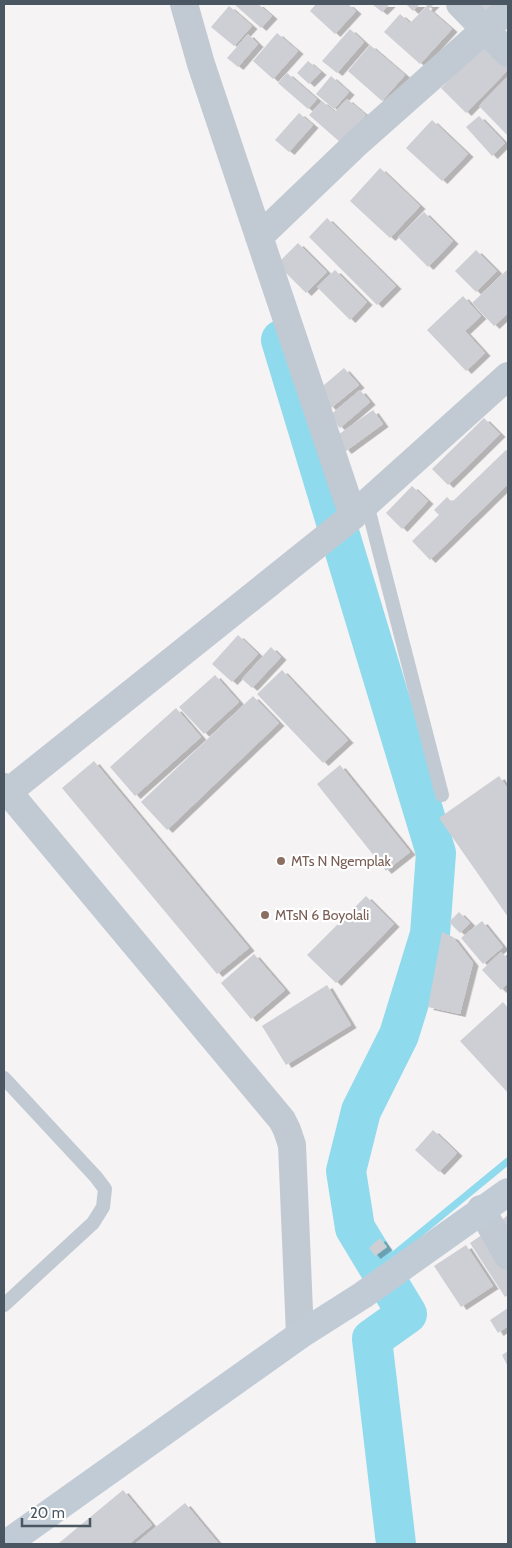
<svg xmlns="http://www.w3.org/2000/svg" width="512" height="1548" font-family="Cabin,sans-serif">
  <style>
    .lines { fill: none; stroke-linecap: round; stroke-linejoin: round }
    .stream { stroke: #90daee; stroke-width: 7 }
    .river { stroke: #90daee; stroke-width: 40 }
    .building { fill: #cdcfd5; filter: url(#shadow) }
    .service { stroke: #c1cad2; stroke-width: 14 }
    .minor { stroke: #c1cad2; stroke-width: 28 }
    .secondary { stroke: #c1cbd6; stroke-width: 28 }
    .education-dot { fill: #8d6e63; stroke: #fff; stroke-width: 2 }
    .labels { text-anchor: middle; dominant-baseline: central; stroke-width: 4.5; stroke-linejoin: round; paint-order: stroke }
    .education-label { font-size: 14px; fill: #785e54; stroke: #fff; text-anchor: start }
  </style>
  <defs>
    <filter id="shadow"><feDropShadow dx="5.5" dy="3" stdDeviation="0" flood-color="#0004"/></filter>
  </defs>
  <rect width="100%" height="100%" fill="#f5f3f3"/>
  <g class="lines">
    <path class="stream" d="M379,1267L508,1161"/>
    <path class="river" d="M281,340L436,853L430,934L399,1035L361,1111L346,1171L355,1228L407,1314L372,1339L396,1544"/>
  </g>
  <path class="building" d="M234,4H258L272,16L261,28Z
    M316,4H348L356,11L335,34L310,11Z
    M372,4H390L382,12Z
    M406,4H420L413,11Z
    M425,4H434L429,9L452,29L420,64L384,32L400,14L410,23L427,6Z
    M476,4H499L489,15Z
    M229,6L252,26L234,46L211,27Z
    M350,29L364,42L337,73L322,61Z
    M277,33L298,51L273,79L253,61Z
    M248,34L258,44L238,67L227,58Z
    M488,40L508,60V70L466,113L441,88Z
    M370,45L405,75L382,101L348,71Z
    M308,61L321,72L309,84L297,73Z
    M287,73L317,99L308,109L278,83Z
    M331,76L349,92L334,109L316,94Z
    M508,76V136L479,106Z
    M347,99L366,115L341,143L309,115L322,101L335,112Z
    M299,113L313,125L289,152L275,140Z
    M479,116L505,143L492,156L466,127Z
    M432,120L468,154L442,181L406,148Z
    M380,168L420,206L390,238L350,201Z
    M424,212L453,241L428,267L398,237Z
    M327,218L396,286L377,305L309,237Z
    M298,243L327,272L306,293L277,264Z
    M476,250L497,271L476,292L455,271Z
    M508,269V313L494,326L472,303Z
    M335,270L367,302L350,320L317,287Z
    M463,296L481,316L465,331L485,353L466,371L427,330Z
    M344,368L359,385L331,408L317,391Z
    M360,390L370,402L340,428L329,416Z
    M373,410L383,424L346,451L335,437Z
    M484,418L500,434L448,485L432,469Z
    M506,450L508,452V484L430,560L412,541L439,515L434,510L447,497L452,502Z
    M412,486L428,501L402,529L386,513Z
    M238,635L258,654L232,682L212,664Z
    M271,647L281,657L252,688L242,679Z
    M282,670L348,740L323,763L257,694Z
    M215,675L239,702L204,734L179,707Z
    M253,696L279,723L167,830L141,802Z
    M176,708L201,737L135,796L110,767Z
    M94,761L249,948L217,974L62,788Z
    M340,765L410,852L386,871L317,784Z
    M499,776L508,789V917L439,818Z
    M366,896L394,924L336,983L307,955Z
    M459,912L470,923L460,933L449,922Z
    M482,921L503,947L483,964L461,938Z
    M442,932L453,937L473,963L460,1014L428,1007Z
    M501,952L508,959V983L501,990L482,970Z
    M254,954L285,990L251,1019L221,983Z
    M327,985L351,1025L286,1065L262,1026Z
    M503,1002L508,1008V1093L460,1041Z
    M433,1130L457,1153L439,1172L415,1150Z
    M508,1215V1246L494,1226Z
    M486,1232L508,1267V1295L505,1297L470,1243Z
    M380,1238L387,1247L375,1256L369,1248Z
    M466,1245L493,1286L461,1307L434,1266Z
    M508,1308V1326L498,1333L490,1320Z
    M508,1351V1367L502,1355Z
    M123,1490L152,1525L129,1544H60L59,1543Z
    M185,1503L219,1544H135Z"/>
  <g class="lines">
    <path class="service" d="M367,504L442,795
      M4,1078L96,1177L105,1189L103,1207L93,1223L4,1305"/>
    <path class="minor" d="M184,4L201,64L353,516
      M460,4L508,53
      M259,237L357,143L508,9
      M4,787L282,1120L287,1130L292,1145L300,1335
      M8,792L348,520L508,376
      M481,1209L508,1256"/>
    <path class="secondary" d="M6,1544L300,1335L363,1295L508,1192"/>
  </g>
  <g class="education-dot">
    <circle cx="281" cy="861" r="5"/>
    <circle cx="265" cy="915" r="5"/>
  </g>
  <g class="labels">
    <g class="education-label">
      <text x="291" y="861">MTs N Ngemplak</text>
      <text x="275" y="915">MTsN 6 Boyolali</text>
    </g>
  </g>
  <rect width="512" height="1548" fill="none" stroke="#4a5661" stroke-width="10"/>
  <path d="M22 1518v8h68v-8" fill="none" stroke="#4a5661" stroke-width="2.5"/>
  <text x="30" y="1518" font-size="15" fill="#4a5661" stroke="#ffffff" stroke-width="4" paint-order="stroke">20 m</text>
</svg>
